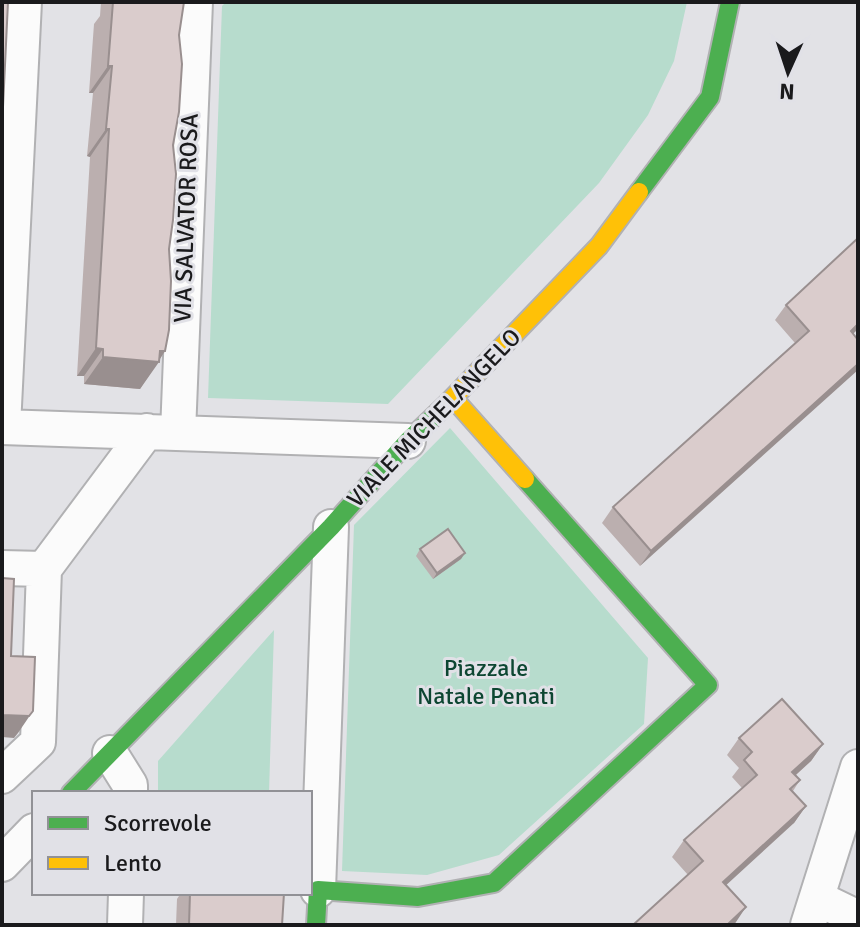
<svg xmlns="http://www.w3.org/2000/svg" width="860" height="927" font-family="Signika,sans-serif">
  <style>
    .green { fill: #b7dccd }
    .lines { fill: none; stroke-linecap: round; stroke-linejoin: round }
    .street-casing { stroke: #b1b1b3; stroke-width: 38 }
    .fast-casing { stroke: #b1b1b3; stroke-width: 22 }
    .slow-casing { stroke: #b1b1b3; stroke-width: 22 }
    .street { stroke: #fbfbfb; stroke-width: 34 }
    .fast { stroke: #4caf50; stroke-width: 18 }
    .slow { stroke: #ffc107; stroke-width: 18 }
    .wall { fill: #bbafaf }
    .shaded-wall { fill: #998f8f }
    .building { fill: #dacccc; stroke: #998f8f; stroke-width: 2 }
    .labels { text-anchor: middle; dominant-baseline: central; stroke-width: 6; stroke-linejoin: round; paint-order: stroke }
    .street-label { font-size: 24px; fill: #1a1a1c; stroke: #e1e1e7 }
    .park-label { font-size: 24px; fill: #0d4632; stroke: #e1e1e7 }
  </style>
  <rect width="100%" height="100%" fill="#e2e2e6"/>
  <path class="green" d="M226,2H687L674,61L648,115L599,183L388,404L208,398L222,6Z
    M450,428L648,658L644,724L499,855L427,875L342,871L354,525Z
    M274,630L269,793H158V761Z"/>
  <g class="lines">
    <defs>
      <path id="street" d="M3,426L24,2
        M2,427L408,441
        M178,433L195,2
        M2,568L44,569L147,431
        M110,753L130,785V793
        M2,776L38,742L44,569
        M2,864L34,831
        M318,890L331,527
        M817,898L858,918
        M125,925L126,893
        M808,925L858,767"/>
      <path id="fast" d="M639,192L710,97L730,2
        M71,793L331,527L408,441L448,403
        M316,925L318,890L418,897L494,883L708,685L525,479"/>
      <path id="slow" d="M453,398L525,479
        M448,403L599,246L639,192"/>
    </defs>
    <use href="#street" class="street-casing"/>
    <use href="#fast" class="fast-casing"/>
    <use href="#slow" class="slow-casing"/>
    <use href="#street" class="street"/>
    <use href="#fast" class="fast"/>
    <use href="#slow" class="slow"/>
  </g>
  <path class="wall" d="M101,2H184L179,35L165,351L140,389L84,384V376H77L90,157L87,156L93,93H89L94,24L100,16Z
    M786,305L853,334L640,566L602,523L613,507L795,343L775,320Z
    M420,549L465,553L461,559L433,579L416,556Z
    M739,738L823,744L811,761L796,775L800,780L793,791L806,806L794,823L688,875L672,857L684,840L742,788L732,777L739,768L727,755Z
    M181,893H284L282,925H176L177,899Z"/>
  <path class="shaded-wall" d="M108,66H112L93,93H89Z
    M106,129H109L90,157L87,156Z
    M858,324V329L840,347L851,331Z
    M96,348L103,349L84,376H77Z
    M160,351H165L158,362H159L140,389L84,384L103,357Z
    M858,364V370L640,566L651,551Z
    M465,553L461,559L433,579L437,573Z
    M33,711L18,733L14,738L2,737V715Z
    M823,744L811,761L780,789L792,772Z
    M806,806L794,823L711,899L723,882Z
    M746,907L734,925H727Z"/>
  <path class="building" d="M2,2H8L2,128Z
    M113,2H184L179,35L182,64L179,112L173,145L176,174L173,220L169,249L171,281L169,330L165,351H160L159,362L103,357V349L96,348L109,129H106L112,66H108Z
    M858,238V324L851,331L858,340V364L651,551L613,507L809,331L786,305Z
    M448,529L465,553L437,573L420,549Z
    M2,578L14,579L11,656L35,657L33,711L29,716L2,715Z
    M782,699L823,744L792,772L800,780L790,789L806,806L723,882L746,907L727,925H633L703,861L684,840L757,775L744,760L752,752L739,738Z
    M190,893H284L282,925H189Z"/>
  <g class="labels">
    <g class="street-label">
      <text transform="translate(186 218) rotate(-88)">VIA SALVATOR ROSA</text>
      <text transform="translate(434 418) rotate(-46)">VIALE MICHELANGELO</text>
    </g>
    <g class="park-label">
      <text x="486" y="668">Piazzale<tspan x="486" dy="28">Natale Penati</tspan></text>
    </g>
  </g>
  <rect width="860" height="927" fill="none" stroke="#1a1a1c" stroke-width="8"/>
  <rect x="32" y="791" width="280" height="104" fill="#e1e1e7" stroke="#919196" stroke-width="2"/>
  <rect x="48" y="817" width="40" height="12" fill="#4caf50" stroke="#919196" stroke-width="2"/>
  <text x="104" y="831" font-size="24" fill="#1a1a1c">Scorrevole</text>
  <rect x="48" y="857" width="40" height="12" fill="#ffc107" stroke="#919196" stroke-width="2"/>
  <text x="104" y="871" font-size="24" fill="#1a1a1c">Lento</text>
  <g transform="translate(788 72) rotate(183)" stroke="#e1e1e7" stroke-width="6" paint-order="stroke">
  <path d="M0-6L14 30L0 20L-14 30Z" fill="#1a1a1c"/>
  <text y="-12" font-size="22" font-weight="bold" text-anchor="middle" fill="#1a1a1c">N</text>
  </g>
</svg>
